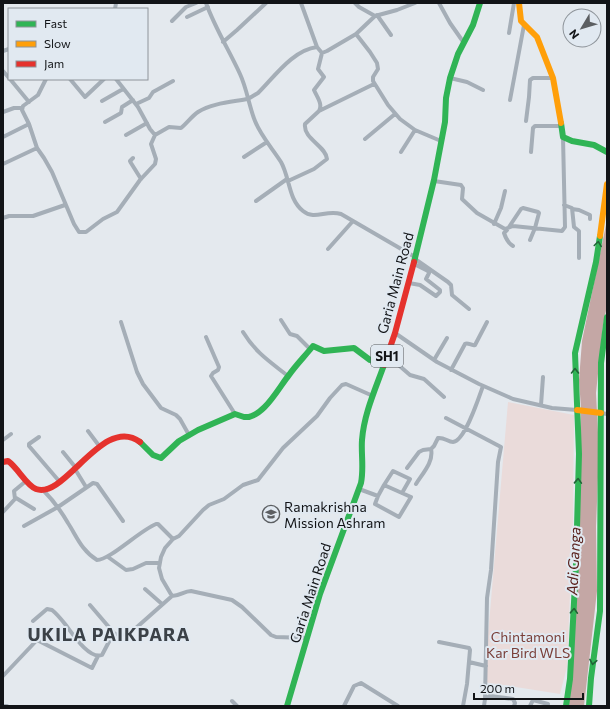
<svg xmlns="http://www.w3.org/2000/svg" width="610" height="709" font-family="Commissioner,sans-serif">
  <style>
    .green { fill: #eadbda }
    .water { fill: #c4a7a5 }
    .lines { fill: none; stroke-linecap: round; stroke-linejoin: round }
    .street { stroke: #a5aeb7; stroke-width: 4 }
    .fast { stroke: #30b455; stroke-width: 6 }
    .slow { stroke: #ff9f0a; stroke-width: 6 }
    .jam { stroke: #e5322d; stroke-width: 6 }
    .oneway { stroke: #216436 }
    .labels { text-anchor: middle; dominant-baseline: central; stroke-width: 4; stroke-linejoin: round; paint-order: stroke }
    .shield { fill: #e1e9f1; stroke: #505458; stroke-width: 1 }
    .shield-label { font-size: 13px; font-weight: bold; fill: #121417 }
    .street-label { font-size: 14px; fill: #121417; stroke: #e1e9f1 }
    .poi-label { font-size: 14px; fill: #121417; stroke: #e1e9f1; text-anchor: start }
    .park-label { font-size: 14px; fill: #7a3e38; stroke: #e1e9f1 }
    .water-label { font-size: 15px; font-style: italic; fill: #581f1b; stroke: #e1e9f1 }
    .district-label { font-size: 18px; font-weight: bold; letter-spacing: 1px; fill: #3b4147; stroke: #e1e9f1 }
  </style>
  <rect width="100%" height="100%" fill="#e4e9ee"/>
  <path class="green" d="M508,402L574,415L573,520L567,667L560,694L484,682Z"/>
  <path class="water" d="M607,220V306L603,325L596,393L599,452L596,527L597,591L584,706H568L577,565L581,408L579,380L582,341Z"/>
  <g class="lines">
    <path class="street" d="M206,3C215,28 229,50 240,74C247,89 249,106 255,121C261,136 272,148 281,162C290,178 288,199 303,211C315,221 326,209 341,214L415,257
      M301,3L317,47L322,53L327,51L356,34L375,16
      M355,3L359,7L375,16L397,10L415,3
      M439,3L450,23L464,43
      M115,9L116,3
      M377,15L391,35
      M187,17L208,7
      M172,21L186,7L196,3
      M509,33L514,3
      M356,34L370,52L377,63L378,69L373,77V81L388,105L400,119L415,130L441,141
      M223,42L237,30L266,3
      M3,51L9,49
      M3,71L9,78
      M450,78L467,82L483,90
      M10,79L29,102
      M46,79L38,95L23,106L22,110L29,124L37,148L44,158L52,172L74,224L79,232H86L103,219L117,212L140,180L155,164L156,159L151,144L155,135L169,127L181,128C187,123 192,116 198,112C212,103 232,102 248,99L258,93C275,76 293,50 317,47
      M70,79L85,97L104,79
      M116,79L138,107L150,129L155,135
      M510,100L524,25
      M102,101L123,89
      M136,104L149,98L153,92L173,81
      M319,111C323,104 317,97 314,90L324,77L318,69L322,53
      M3,112L14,108H22
      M526,121L529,97L530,80L533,78H553
      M105,122L121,113L122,107L133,100
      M126,135L147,123
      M3,137L29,124
      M365,139L395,114
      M401,152L415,130
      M531,152L533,128L535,126H560
      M244,157L267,142
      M133,158L130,161L131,163L141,179
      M3,164L37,148
      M288,181L314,169L327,159C326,146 303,139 305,124L319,111L374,84
      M434,181L461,185L463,188L462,199L477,213L505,229L513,226L562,231L565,227L563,137
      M256,201L287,179
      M564,205L572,208L574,227L579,231V258
      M572,209L579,210L590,215V219
      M3,218L9,216H33L65,205
      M494,224L501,208L505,191
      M509,227L521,209L523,208L538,212L539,213L535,228L530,240
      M507,230L504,233C506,239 508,243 513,246
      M328,249L353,221
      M415,259L448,282L451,285L452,295L469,309
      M409,283L420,285L436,296L440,292V290L426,279L429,273L428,271L414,264
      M281,320L290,334L297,336L310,349
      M121,322L137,372L143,384L161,408L176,415L180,419L189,435
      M243,332C256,353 269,361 288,376
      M395,333L437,362L479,384L513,399L552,408L577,410
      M206,337L219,367L218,370L213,373L211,376L235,414
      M387,355L410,375L424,379L444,397
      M434,360L447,338
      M451,370L465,344C468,342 471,346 475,345L487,322
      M541,405L543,377
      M601,413L607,414
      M446,418L501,447L498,462L491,570L487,598L485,699
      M88,431L100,447
      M39,437L29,444V446L59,481
      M3,440L11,434
      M63,452L76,468
      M407,468L419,452L423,450L431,449L434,446L438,438C444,437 448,442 453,442C465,441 479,397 483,386
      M75,469L86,487
      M416,484C422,474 434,462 431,449
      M359,489L378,496L375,504L399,517L411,497L384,485L393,471L410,479L402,493
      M43,490C53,500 61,511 68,523C77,537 82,551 97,560C110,560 139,531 156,524H158L173,539
      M378,496L384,485
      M16,498L34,509
      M3,512L15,499L14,491L26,481
      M24,526L58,507L93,483L97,484L123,521
      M108,557L126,570L133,569L146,563H160
      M145,589L162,604
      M172,596C180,596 184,591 191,591L232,600L242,607L271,635L276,637L307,638
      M90,605L114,633
      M33,621L47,609L52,610C57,614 61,619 65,624C72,633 89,660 102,655L113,634L128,635L172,596L162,579L159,568L161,557L165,548L173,539L179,536L203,510L209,505L224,499L243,485L258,480L283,448L317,416L330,398L342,385L346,384L373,396
      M439,642L469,648L470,650L467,684L463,706
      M469,662L486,666
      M3,676L37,640L92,668L98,656
      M232,701L237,706
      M3,706H7
      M344,706L354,686L361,683L398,706
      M484,706L485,699L490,696L513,699L515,703L514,706
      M530,706L533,700L548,704"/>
    <path class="fast" d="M561,123L563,137L572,141L594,145L607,152
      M414,262L434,180L445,122L446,98L450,78L458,54L473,25L480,3
      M140,442L153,455L161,458L179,441L198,430L235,414C238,415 241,416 244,417C263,419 279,387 289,375C296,365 305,356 313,346L324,351L354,348L370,360L384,365
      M287,706L320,594L361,483C364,468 361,454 362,440C364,414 375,390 384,365
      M566,706L570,679L576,564L579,454L575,353L596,262L600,236
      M589,706L591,678L600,611L601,363L607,317"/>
    <path class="slow" d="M519,3L521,21L537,37L553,78L561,123
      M600,236L607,184
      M577,410L601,413"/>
    <path class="jam" d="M384,365L395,333L414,262
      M3,462L8,461C18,468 26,485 36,489C65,500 103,414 140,442"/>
  </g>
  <defs><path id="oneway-chevron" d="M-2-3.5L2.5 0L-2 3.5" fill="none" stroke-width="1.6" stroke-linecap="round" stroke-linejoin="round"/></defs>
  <g class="oneway">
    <use href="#oneway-chevron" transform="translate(598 244) rotate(-82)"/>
    <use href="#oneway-chevron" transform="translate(575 371) rotate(-90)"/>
    <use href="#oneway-chevron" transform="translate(578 481) rotate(-88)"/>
    <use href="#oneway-chevron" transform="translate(574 611) rotate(-87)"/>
    <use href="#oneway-chevron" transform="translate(593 662) rotate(100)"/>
  </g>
  <defs>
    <symbol id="school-ring" viewBox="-11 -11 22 22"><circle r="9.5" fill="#e1e9f1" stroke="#5c5f62" stroke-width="1.5"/><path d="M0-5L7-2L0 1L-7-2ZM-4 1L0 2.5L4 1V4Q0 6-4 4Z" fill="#5c5f62"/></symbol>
  </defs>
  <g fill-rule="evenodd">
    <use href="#school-ring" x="261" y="504" width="20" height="20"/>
  </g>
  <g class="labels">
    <rect class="shield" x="371" y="345" width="32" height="22" rx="3"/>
    <g class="shield-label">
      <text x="387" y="356">SH1</text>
    </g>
    <g class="street-label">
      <text transform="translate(395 283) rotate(-75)">Garia Main Road</text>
      <text transform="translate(310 593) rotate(-72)">Garia Main Road</text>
    </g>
    <g class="poi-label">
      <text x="284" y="506">Ramakrishna<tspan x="284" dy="16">Mission Ashram</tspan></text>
    </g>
    <g class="park-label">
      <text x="528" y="636">Chintamoni<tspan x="528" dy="16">Kar Bird WLS</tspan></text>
    </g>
    <g class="water-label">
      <text transform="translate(573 561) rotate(-87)">Adi Ganga</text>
    </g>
    <g class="district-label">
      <text x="109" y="634">UKILA PAIKPARA</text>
    </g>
  </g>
  <rect width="610" height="709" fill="none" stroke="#121417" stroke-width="8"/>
  <rect x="8" y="8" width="140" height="72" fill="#e1e9f1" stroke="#8e949a"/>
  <rect x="16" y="21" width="20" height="6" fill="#30b455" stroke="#8e949a"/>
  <text x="44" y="28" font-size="12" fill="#121417">Fast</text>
  <rect x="16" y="41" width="20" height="6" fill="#ff9f0a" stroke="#8e949a"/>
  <text x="44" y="48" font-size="12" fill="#121417">Slow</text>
  <rect x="16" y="61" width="20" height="6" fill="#e5322d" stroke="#8e949a"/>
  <text x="44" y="68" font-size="12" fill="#121417">Jam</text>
  <g transform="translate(582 28) rotate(232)"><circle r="19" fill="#e1e9f1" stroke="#8e949a"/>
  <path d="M0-3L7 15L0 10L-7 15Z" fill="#5c5f62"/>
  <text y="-6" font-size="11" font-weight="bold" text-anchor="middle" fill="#121417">N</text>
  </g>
  <path d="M474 693v6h109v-6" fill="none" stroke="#121417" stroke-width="2"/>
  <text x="480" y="693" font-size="12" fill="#121417" stroke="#e1e9f1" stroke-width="3" paint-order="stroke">200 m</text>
</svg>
